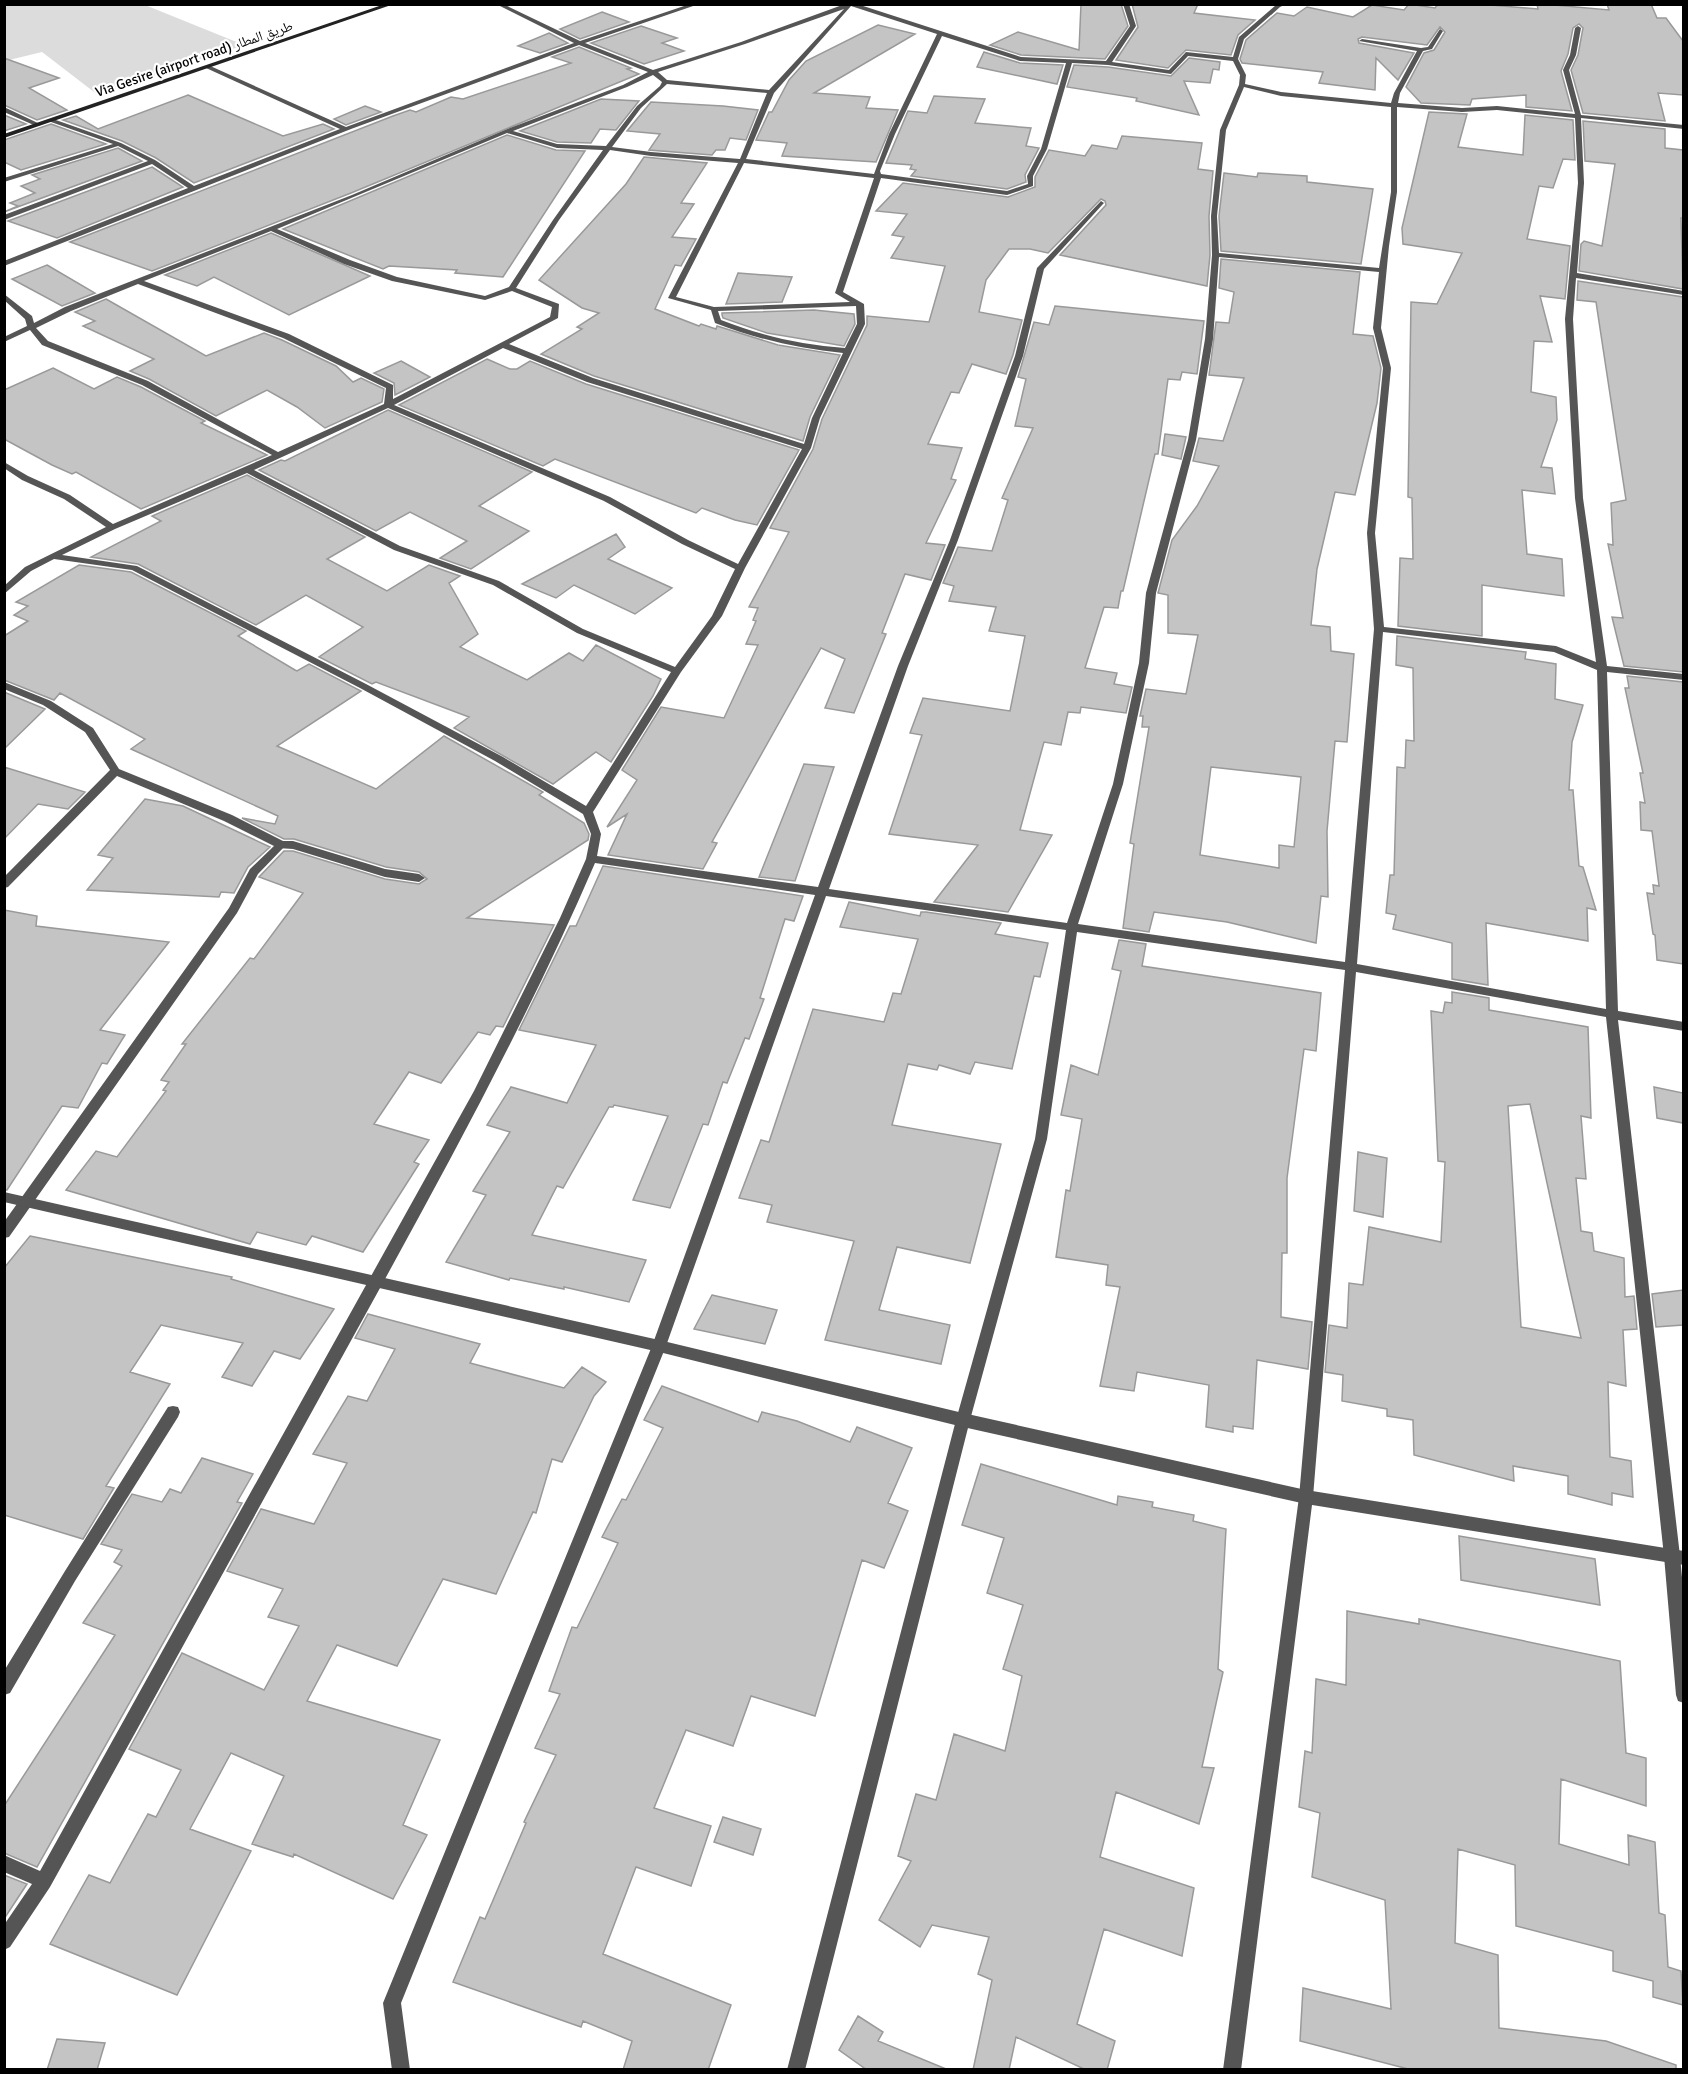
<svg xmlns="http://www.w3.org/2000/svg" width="1688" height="2074" font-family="Signika,'Noto Naskh Arabic',sans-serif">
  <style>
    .green { fill: #dcdcdc }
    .building { fill: #c4c4c4; stroke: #999; stroke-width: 1.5; fill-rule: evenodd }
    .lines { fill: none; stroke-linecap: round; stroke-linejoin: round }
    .service { fill: #555; fill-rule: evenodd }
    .minor { fill: #555; fill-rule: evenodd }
    .tertiary { fill: #555; fill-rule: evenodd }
    .secondary { fill: #222; fill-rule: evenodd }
    .labels { text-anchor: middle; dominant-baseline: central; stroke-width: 4.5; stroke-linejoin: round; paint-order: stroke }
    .far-street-label { font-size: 14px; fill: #000; stroke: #fff }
  </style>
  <rect width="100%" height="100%" fill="#fff"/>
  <path class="green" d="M5,5H145L244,45L98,95L42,52L5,61Z"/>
  <path class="building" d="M1081,4H1121L1128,26L1105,59L1021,55L990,45L1018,32L1079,50Z
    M1132,4H1198L1194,13L1255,20L1238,35L1231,55L1186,50L1168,68L1116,60L1138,27Z
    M1409,4L1435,8L1438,4H1479L1538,9L1537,4H1543L1609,10L1607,4H1651L1657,18H1666L1683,41V95L1658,93L1665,121L1583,113L1571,70L1578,55L1583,28L1579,24L1573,28L1568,54L1561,71L1572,111L1526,107V95L1472,99L1470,105L1421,103L1406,87L1424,53L1434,50L1445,32L1440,27L1427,45L1362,37L1358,39L1359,43L1414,53L1398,80L1376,58L1375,90L1319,83L1323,72L1242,63L1240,59L1246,40L1277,13L1294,16L1307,7L1353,17L1372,5L1404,10Z
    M602,12L629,22L580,39L560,29Z
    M878,25L915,34L814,93L870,97L866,108L898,110L876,162L782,156L787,143L756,140L769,112H772L789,80L806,61Z
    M641,26L677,38L662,43L684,51L644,64L591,43Z
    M549,33L568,43L540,53L518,46Z
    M579,47L631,68L627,69L639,74L351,193L152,271L70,242L393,116L410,110L416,112L451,97L463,99L571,63L552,57Z
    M984,52L1020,63L1063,65L1057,84L977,67Z
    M4,58L59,78L29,88L67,110L37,120L4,105Z
    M1189,58L1220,62L1219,70L1213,69L1210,83L1184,81L1199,115L1136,101L1137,98L1067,87L1074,65L1108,67L1171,76Z
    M188,95L283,136L323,124L334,129L194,183L156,158L122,141L63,120L76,116L98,129Z
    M934,96L985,99L975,123L1031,128L1026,146L1039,148L1025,175L1026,182L1007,189L911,176L916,170L910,169L912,165L886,163L908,111L927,113Z
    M601,99L639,101L616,130L600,129L591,143L557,142L520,131Z
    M651,102L723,106L758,110L746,140L730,138L725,150H716L712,155L649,150L660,134L627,131Z
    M365,106L381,112L346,125L334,119Z
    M1429,112L1467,114L1458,147L1523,155L1525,115L1573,120L1575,160L1563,159L1553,188L1539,186L1527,239L1570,246L1565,299L1540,296L1552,342L1534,341L1531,392L1556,397L1557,420L1541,467L1552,468L1555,494L1522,490L1527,554L1562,559L1564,596L1482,585V636L1398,626L1400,558L1413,559L1412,498L1408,497L1411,302L1437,304L1462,253L1403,244L1402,228Z
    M4,115L26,124L4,131Z
    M1583,121L1665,129V148L1683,150V218H1681L1683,289L1579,271L1581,244L1584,241L1602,246L1615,164L1585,161Z
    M51,124L106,144L21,170L4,162V140Z
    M507,135L556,150L585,151L503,277L455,273L457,270L389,266L383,269L283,229Z
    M1122,136L1202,143L1198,169L1213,171L1209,216L1210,255L1207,286L1060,255L1106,205L1105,201L1101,199L1048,253L1030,249H1009L986,280L979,312L1022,320L1013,355L1006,374L972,364L959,393L951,392L928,444L962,448L951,479L956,480L926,543L945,545L931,580L905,574L882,633L886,634L854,713L825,708L845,659L821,648L712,842L717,843L703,869L608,855L627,814L607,827L637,780L622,770L661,707L724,718L758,645L746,644L756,621L753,620L758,608L749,607L789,532L770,528L813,449L822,419L867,325V316L929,322L945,266L891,258L904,237L892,235L907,214L876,211L903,183L1008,197L1035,187V177L1049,150L1085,156L1092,145L1117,149Z
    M118,148L142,161L4,212L18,206L10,203L35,193L21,186L40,179L32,175Z
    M644,157L707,163L681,203L694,204L672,237L696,239L681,266L675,265L655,309L699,326L701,324L716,329L717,326L778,345L840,355L810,417L803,441L594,376L541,354L582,329L577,327L599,313L582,308L539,280L626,184Z
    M152,167L183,187L57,238L8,221Z
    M1224,173L1257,177L1258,173L1307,176V182L1373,189L1361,264L1221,251L1219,216Z
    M271,233L370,276L289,315L214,277L197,286L165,275Z
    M1221,259L1360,272L1353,334L1373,336L1381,368L1377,403L1355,495L1335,492L1317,569L1311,625L1330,627L1331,651L1354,654L1347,742L1335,741L1327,831L1328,897L1321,896L1316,943L1227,922L1154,912L1149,932L1123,928L1134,844L1130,843L1149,727H1142L1143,716H1140L1146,689L1186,694L1198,635L1168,633V595L1158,593L1172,540L1197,506L1219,466L1193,461L1199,438L1223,441L1244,378L1209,375L1216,322L1229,323L1234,292L1219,288ZM1211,767L1301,777L1294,847L1279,845V868L1200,855Z
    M47,265L95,293L62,306L12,279Z
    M738,273L792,277L782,302L726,304Z
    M1578,281L1683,297V672L1624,666L1612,617L1623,618L1608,544L1613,545L1611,503L1626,500L1596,302L1577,300Z
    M106,299L206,356L264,333L282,340L336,366L353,382L361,378L384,389L382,402L325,428L297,407L267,390L216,416L149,379L130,371L154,359L83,326L95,321L75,312Z
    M1055,306L1204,321L1197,374L1182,372L1180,380L1168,379L1158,454H1155L1123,591H1121L1118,608L1104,607L1085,668L1117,673L1114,684L1132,687L1126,713L1081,707L1080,713L1068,712L1061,745L1044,742L1020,830L1052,835L1008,912L934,902L978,845L889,834L922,735L910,733L923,698L1010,711L1025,636L989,631L996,607L949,601L954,586L943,583L958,547L992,551L1008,500L1002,498L1033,428L1015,426L1026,379L1018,377L1034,322L1049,325Z
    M814,310L854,314L855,324L844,346L767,333L723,318L722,315V313Z
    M487,359L510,369H517L530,361L586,384L799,450L757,525L735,520L702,508L696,513L555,459L543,466L399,405Z
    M401,361L430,377L395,395L394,383L374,373Z
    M53,368L94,389L117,377L141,387L205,421L201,423L267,455L141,509L76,472L72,474L52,465L4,439V390Z
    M388,410L532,472L479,506L529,531L471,569L440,558L467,541L410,512L376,531L259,470L281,460L285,461Z
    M1165,434L1186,437L1181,459L1162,455Z
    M247,475L365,537L327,559L387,591L429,565L460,576L449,583L478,634L460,647L527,680L569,653L583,661L596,645L661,679L653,696L611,762L596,752L553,784L454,728L469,717L376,682L372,684L319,657L363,627L306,595L256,625L138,564L91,557L161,521L152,516Z
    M616,534L625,547L608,559L672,588L635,614L574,585L556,598L522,584Z
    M79,565L131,572L246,631L238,636L295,670L297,671L309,664L361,691L277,746L376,789L444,736L543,792L539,795L584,823L589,834L588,840L467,918L554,925L503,1027L496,1026L490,1035L478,1032L441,1083L409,1072L374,1124L429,1140L414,1162L419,1164L363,1252L312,1236L306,1245L257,1232L250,1244L66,1190L96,1151L117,1157L166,1091L163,1090L169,1082L161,1080L186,1044H182L250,958L254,959L303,893L259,877L284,851H293L385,879L419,884L427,879L419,872L386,867L294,839H284L242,818L275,824L278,816L131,749L145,739L60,693L54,700L4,680V636L28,621L14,615L28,606L16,602Z
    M1397,636L1526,652L1525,659L1556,664L1555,699L1583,705L1572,742L1569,790H1573L1579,866L1583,867L1596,910L1587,908L1588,941L1486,923L1488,985L1452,979V943L1393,929L1396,915L1386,913L1390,875H1394L1397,767L1405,768L1406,740L1414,741L1413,668L1396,665Z
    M1627,676L1683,682V964L1657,960L1655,935L1653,934L1647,893L1654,894L1653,885L1659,886L1652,831L1641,830L1640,802L1645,803L1640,773H1643L1625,688H1629Z
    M4,692L45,709L4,749Z
    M804,764L834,767L795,881L759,877Z
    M4,767L85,792L68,809L38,804L4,839Z
    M145,799L183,806L270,847L248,867L234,893L221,892L219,897L87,890L113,858L98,855Z
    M603,866L803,896L794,921L785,919L760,998L764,999L749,1039L745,1038L727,1083L723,1082L708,1125L703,1124L670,1208L633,1200L668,1116L614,1105L613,1107H609L563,1188L557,1186L532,1235L646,1260L629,1302L564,1287V1289L510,1278L509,1280L446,1262L486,1195L473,1191L510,1132L487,1125L511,1087L567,1103L596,1045L519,1030L570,926H576Z
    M849,902L920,916L921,912H926L1001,923L995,934L1048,943L1040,977L1034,976L1012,1069L975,1062L970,1074L939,1065L937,1070L908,1064L892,1125L1001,1144L970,1263L897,1247L879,1310L950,1325L941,1364L825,1340L854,1241L767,1222L772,1205L739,1198L761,1140L769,1142L813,1009L884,1022L893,993L901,994L918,939L840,927Z
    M4,910L37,916L36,926L169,942L100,1030L125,1035L107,1064L102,1063L78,1108L62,1106L7,1190H4Z
    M1119,940L1146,944L1142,966L1321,993L1316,1051L1304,1049L1287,1178V1253H1282L1281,1317L1312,1322L1308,1369L1257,1360L1253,1429L1233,1426V1432L1206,1427L1209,1385L1137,1372L1134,1391L1100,1386L1120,1287L1106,1285L1108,1265L1056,1257L1066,1190L1070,1191L1082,1119L1061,1115L1071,1065L1098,1075L1121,971L1112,969Z
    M1452,992L1489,998V1010L1588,1027L1591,1118L1581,1116L1586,1179L1576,1178L1581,1231L1592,1233L1594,1251L1624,1258L1625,1297L1634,1296L1637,1329L1623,1330L1626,1386L1608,1382L1610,1457L1631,1461L1633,1497L1612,1493V1505L1568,1494V1476L1513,1466L1514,1481L1414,1455L1413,1420L1387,1416V1409L1342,1401L1343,1375L1325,1372L1329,1325L1347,1328L1349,1283L1363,1285L1369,1227L1441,1242L1445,1162L1438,1161L1431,1011L1443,1013L1445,1002L1452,1003ZM1530,1104L1567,1276L1581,1338L1521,1327L1508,1106Z
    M1654,1087L1683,1093V1123L1657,1118Z
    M1358,1152L1387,1158L1383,1217L1354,1211Z
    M30,1236L232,1277L231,1279L334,1309L300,1359L274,1351L252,1386L222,1377L243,1343L161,1325L130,1372L170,1384L106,1486L114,1488L83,1539L4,1515V1268Z
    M1683,1290V1325L1656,1327L1652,1294Z
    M712,1295L777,1310L765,1344L694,1329Z
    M368,1314L480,1344L470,1363L564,1388L582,1367L606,1382L594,1396L562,1462L552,1459L536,1513L533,1512L496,1594L443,1579L397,1666L337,1645L307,1701L440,1740L403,1825L427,1835L393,1899L294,1854L293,1857L252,1844L284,1776L231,1753L190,1829L251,1851L177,1995L50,1944L89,1875L110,1883L148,1814L156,1817L181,1770L129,1749L182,1653L264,1690L299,1626L268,1617L283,1589L227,1571L261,1509L314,1524L347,1463L313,1454L348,1396L367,1401L395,1349L355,1338Z
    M662,1386L758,1422L762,1412L797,1421L850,1442L857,1427L912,1448L888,1503L908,1511L884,1568L862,1560L815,1716L751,1696L733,1746L686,1730L654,1808L711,1826L691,1886L636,1867L603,1954L731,2005L708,2070H623L632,2041L583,2021L581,2027L453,1982L480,1917L485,1919L526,1823L524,1822L556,1755L535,1748L560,1694L549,1691L572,1627L577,1628L618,1543L602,1537L622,1499L626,1500L663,1428L644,1420Z
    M202,1458L253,1474L237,1502L242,1503L37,1867L4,1853V1806L115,1635L83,1623L122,1566L114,1562L122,1550L101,1544L132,1494L162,1502L170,1489L181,1493Z
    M981,1464L1117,1505L1118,1496L1153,1502L1152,1507L1194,1515L1193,1521L1226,1529L1218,1669L1223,1672L1202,1767L1214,1768L1199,1824L1116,1792L1100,1857L1194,1888L1182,1956L1104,1929L1077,2024L1115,2041L1107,2070H1086L1016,2037L1009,2070H973L992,1980L978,1974L989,1937L932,1925L920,1947L879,1920L911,1861L898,1856L916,1794L936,1800L954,1734L1005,1751L1022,1676L1003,1669L1023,1605L987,1593L1004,1538L962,1525Z
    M1459,1536L1595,1559L1600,1605L1461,1580Z
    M1347,1611L1419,1624V1619L1620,1661L1626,1753L1646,1758V1806L1561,1779L1559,1844L1629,1865L1628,1835L1655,1842L1659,1913L1665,1915L1668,1967L1681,1971L1683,2005L1653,1997V1981L1613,1971V1951L1516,1926L1515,1865L1458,1849L1455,1943L1498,1955L1499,2028L1606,2041L1676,2065V2070H1412L1300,2041L1303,1988L1391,2009L1385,1900L1312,1877L1320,1813L1299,1807L1305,1751L1312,1753L1316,1679L1346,1685Z
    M723,1817L761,1829L753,1855L714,1842Z
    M4,1875L27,1884L4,1919Z
    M858,2016L883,2032L878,2041L946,2069L867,2070L839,2050Z
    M57,2039L105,2043L97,2070H47Z"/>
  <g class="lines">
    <path class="service" d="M281,841H293L385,869L419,874L425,878L419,882L385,877L293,849L277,848L276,845L277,842Z"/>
    <path class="minor" d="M496,4H503L580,41L690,4H699L585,43L653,70L741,42L845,4H857L1021,57L1106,61L1130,26L1123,4H1129L1136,26L1112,62L1169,70L1186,52L1233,57L1239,37L1276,5L1286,4L1280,7L1244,39L1238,59L1246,75L1245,84L1281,92L1391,103L1394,93L1417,51L1359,41L1362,39L1421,48L1428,47L1440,29L1443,31L1432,49L1423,51L1400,93L1398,103L1462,108L1497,106L1575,114L1563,70L1570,55L1575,28L1578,26L1581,28L1576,55L1569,70L1581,115L1684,125V129L1581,118L1584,183L1577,273L1684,291V295L1576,278L1573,319L1583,498L1607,666L1684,674V680L1607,672L1618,1011L1684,1022V1031L1618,1020L1680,1556L1684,1599V1703L1678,1701L1676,1695L1664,1556L1606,1017L1356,972L1313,1497L1241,2070H1223L1299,1497L1345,970L1077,932L1047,1139L970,1420L805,2070H787L956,1420L1035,1139L1066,930L826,896L666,1346L401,2003L410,2070H392L383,2003L652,1346L815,895L595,863C520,1037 428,1201 337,1366C241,1540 146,1714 50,1887L10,1947L4,1950V1925L32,1884L4,1872V1855L40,1871L474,1091L560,918L586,859L591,834L583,814L495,761L360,688L132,570L54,559L31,571L4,594V586L25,567L106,527L64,499L22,480L4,468V462L28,476L70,495L113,524L272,455L142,385L42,345L30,330L4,342V337L27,326L25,319L4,300V294L32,316L34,323L65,307L352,195L505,130L623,85L648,72L579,45L351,129L4,266V261L188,188L152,164L4,220V215L148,161L118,146L4,182V178L113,144L51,122L50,121L53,119L121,143L155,160L194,186L340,129L206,68L208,65L346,127L574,43ZM851,6L937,34L889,134L874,174L746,159L774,93ZM844,9L769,90L667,80L658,72L745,44ZM942,36L1020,61L1066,63L1041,149L1027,176L1028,184L1007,191L881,174L880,171L895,134ZM1188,56L1233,61L1240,75L1239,85L1220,130L1211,216L1212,255L1205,339L1188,440L1146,593L1139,663L1113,784L1067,923L829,889L908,666L958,540L1023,356L1044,269L1103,204L1104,203L1101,201L1037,268L1015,356L950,540L898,666L818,887L597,856L601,834L593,812L681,672L722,616L745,568L811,448L820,418L865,324L864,304L843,292L881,178L1007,195L1033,186V176L1047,149L1072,63L1108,65L1171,74ZM653,75L662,82L660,86L637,106L606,146L557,144L513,131L627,87ZM667,84L767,93L740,159L651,152L612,147L641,108ZM1244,87L1281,96L1391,107V192L1379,268L1219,253L1217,216L1226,130ZM1397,107L1462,112L1497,110L1575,118L1578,183L1565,319L1575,498L1596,662L1556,646L1384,627L1375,533L1391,368L1381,328L1389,246L1397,192ZM507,133L557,148L603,150L553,220L509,287L485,296L397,277L350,260L277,229ZM610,150L651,156L738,163L668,298L711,310L715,323C757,339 799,349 843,353L812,418L804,444L593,378L509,344L558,318L559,304L516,288L559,220ZM744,163L874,178L835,293L850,302L714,307L676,297ZM271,231L344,264L392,281L485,300L512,291L552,307L550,317L393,399V385L289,334L144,281ZM1219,257L1379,272L1373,328L1383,368L1367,533L1374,629L1345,962L1078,924L1123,784L1149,663L1156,593L1196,440L1213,339ZM138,284L283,338L386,388L384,404L278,452L148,381L48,341L36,328L71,311ZM856,306L857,324L845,348C802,345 762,336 721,320L718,311ZM503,348L587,382L802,449L738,564L688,540L610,497L394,405ZM388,408L604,501L682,544L735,569L712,616L675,667L583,629L499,581L400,546L254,470ZM247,473L394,550L493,585L577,633L671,672L586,806L503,757L366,684L137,566L62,555L115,529ZM1383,632L1554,652L1597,670L1606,1009L1357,964Z
      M4,107L40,124L41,125L36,126L4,112Z
      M4,682L51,701L93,728L119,769L232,815L285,842L286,845L258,874L237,913L9,1237L4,1238V1222L229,908L250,869L274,846L224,821L117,776L8,887L4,888V877L110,770L85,732L43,705L4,689Z
      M173,1406L178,1407L180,1412L178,1417L75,1581L10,1693L4,1695V1671L65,1571L168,1407Z"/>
    <path class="tertiary" d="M4,1192L659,1340L963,1413L1306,1490L1684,1551V1565L1306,1504L963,1427L659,1352L4,1202Z"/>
    <path class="secondary" d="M385,4H394L4,138V134Z"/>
  </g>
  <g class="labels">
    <g class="far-street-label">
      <text transform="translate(194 59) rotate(-19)">Via Gesire (airport road) طريق المطار</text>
    </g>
  </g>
  <rect width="1688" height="2074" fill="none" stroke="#000000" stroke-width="12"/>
</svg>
